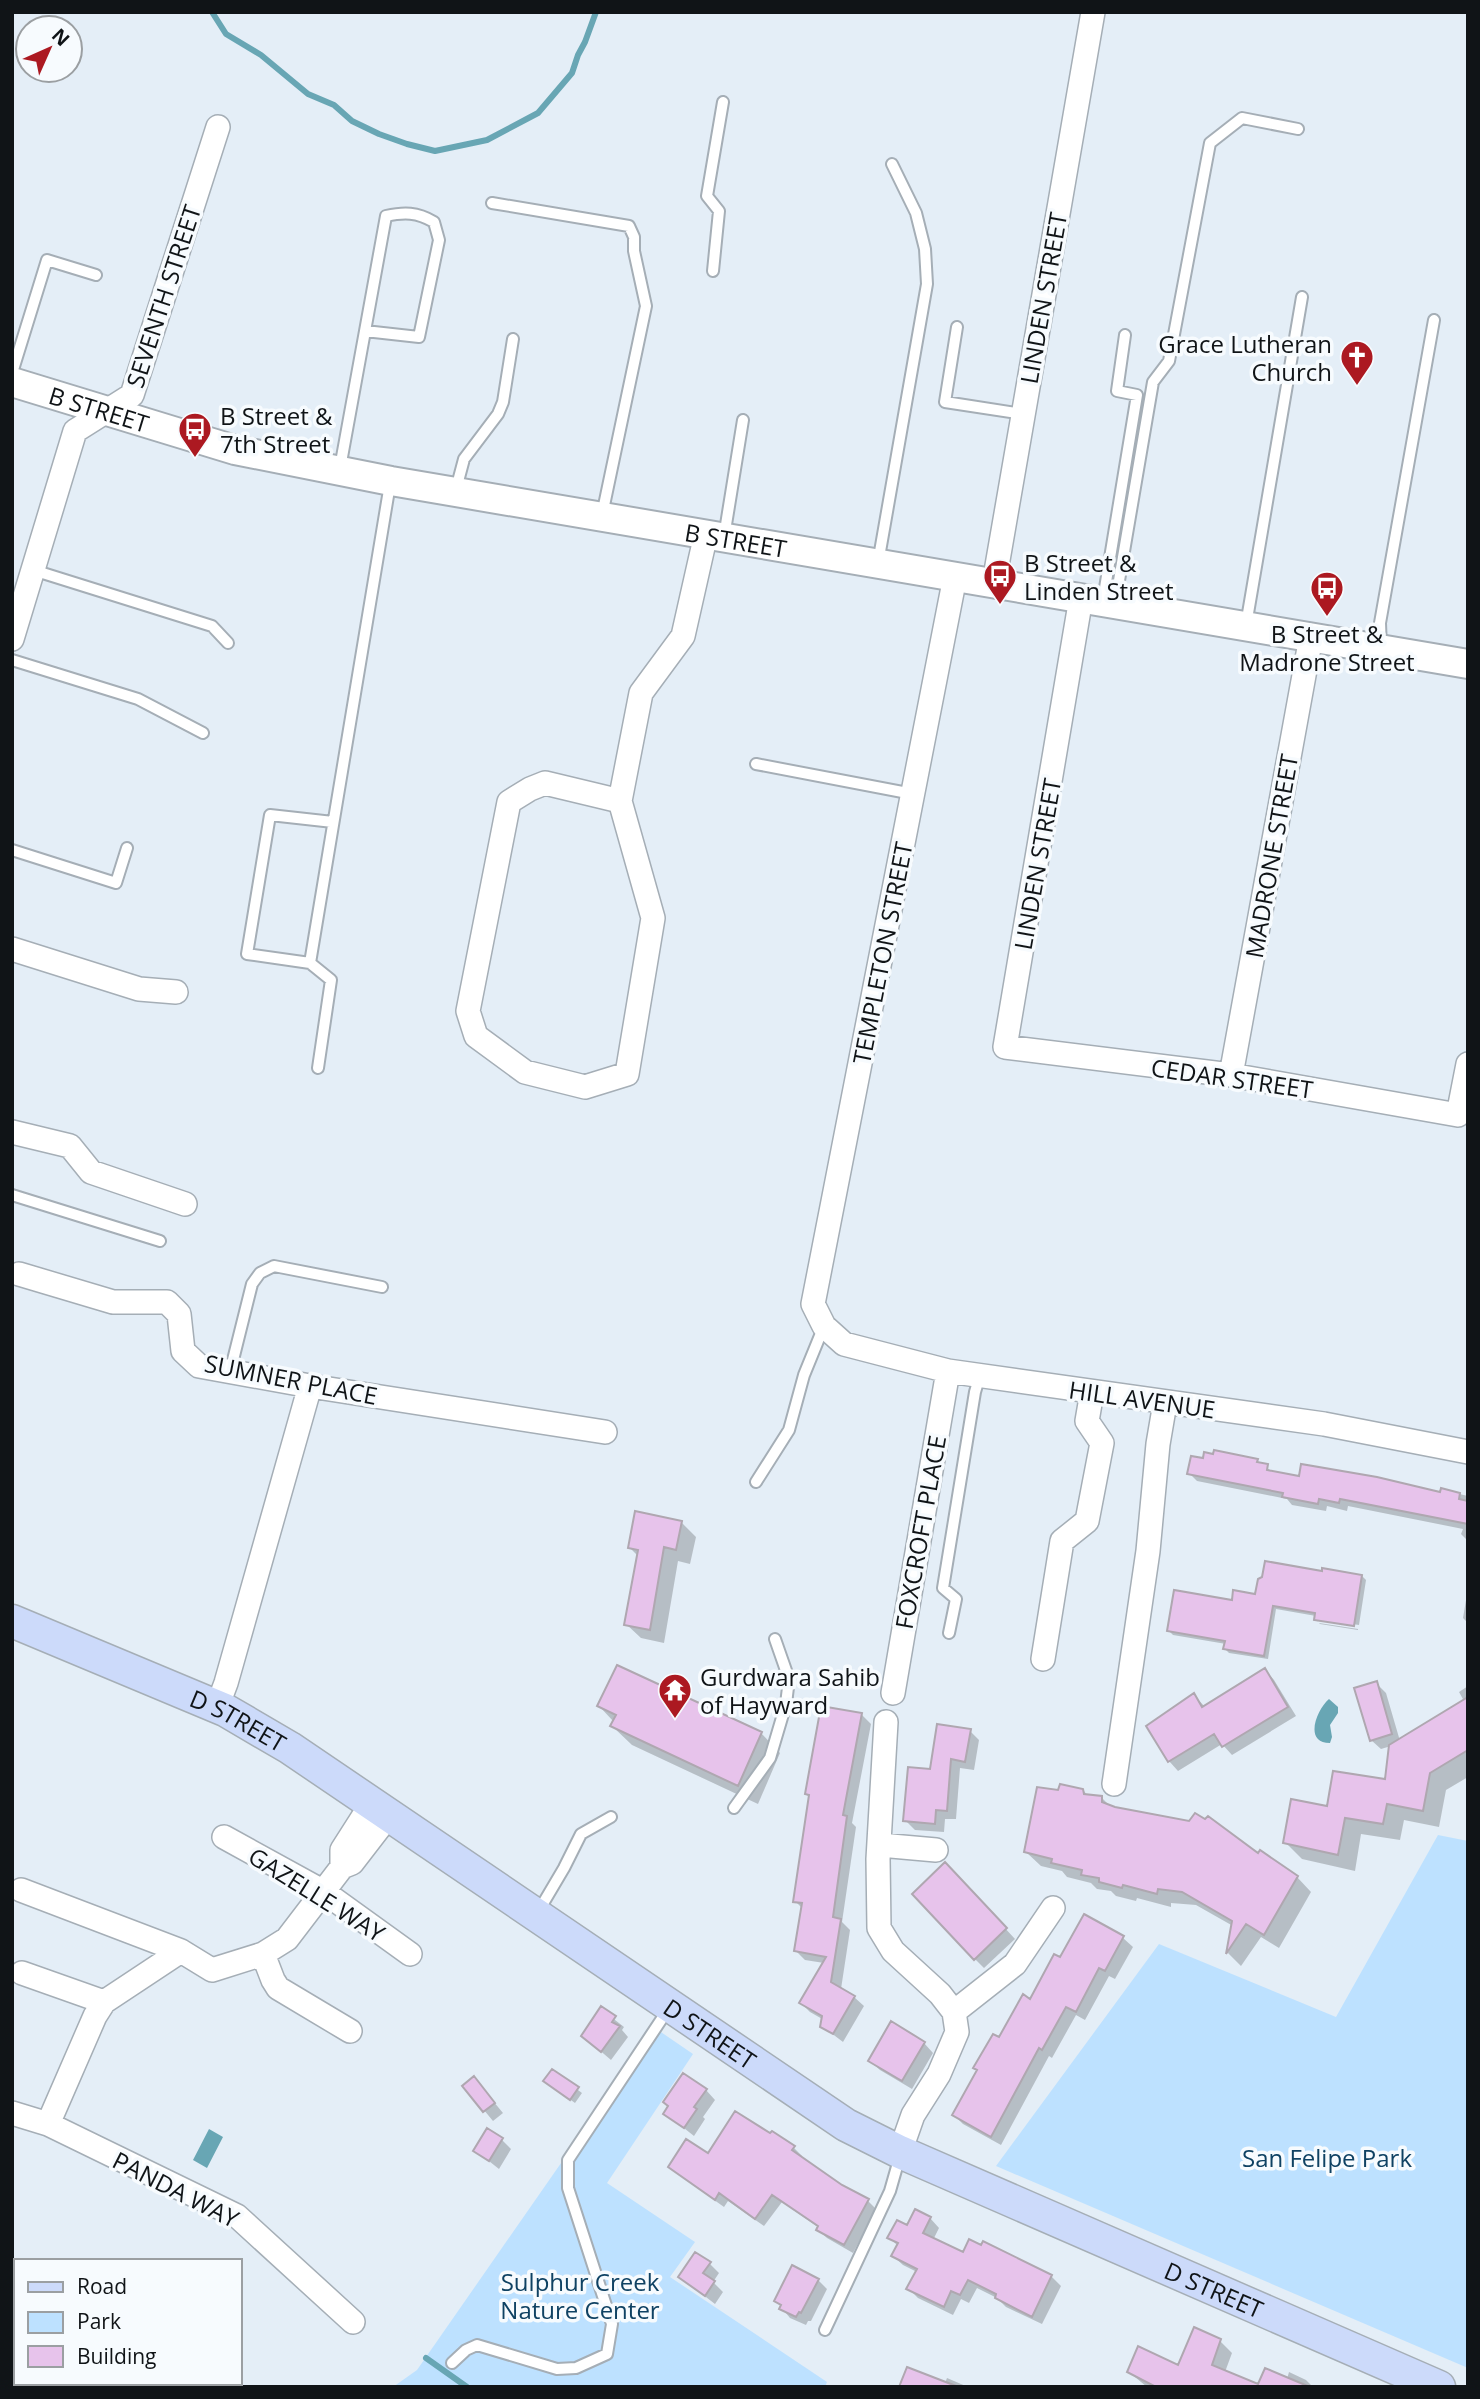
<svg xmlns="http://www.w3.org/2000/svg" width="1480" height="2399" font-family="'Open Sans',sans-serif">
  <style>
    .green { fill: #bde1ff }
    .water { fill: #68a6b4 }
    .shadow { fill: #0003 }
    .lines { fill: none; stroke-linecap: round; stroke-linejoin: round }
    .stream { stroke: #68a6b4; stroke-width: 6 }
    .building { fill: #e7c3eb; stroke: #afa7b0; stroke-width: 2 }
    .service-casing { stroke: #a5aeb6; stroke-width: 14 }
    .minor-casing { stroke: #a5aeb6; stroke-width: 26 }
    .tertiary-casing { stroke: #a5aeb6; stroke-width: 32 }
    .secondary-casing { stroke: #a5aeb6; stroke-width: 35 }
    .service { stroke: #fff; stroke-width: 10 }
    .minor { stroke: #fff; stroke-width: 23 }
    .tertiary { stroke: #fff; stroke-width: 28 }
    .secondary { stroke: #ccdafa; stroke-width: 32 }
    .labels { text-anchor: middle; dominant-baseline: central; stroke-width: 7; stroke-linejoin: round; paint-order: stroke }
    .street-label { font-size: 24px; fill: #101417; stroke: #f7fbfe }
    .poi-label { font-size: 24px; fill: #101417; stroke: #f7fbfe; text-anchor: start }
    .park-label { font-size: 24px; fill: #0f4263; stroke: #f7fbfe }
  </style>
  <rect width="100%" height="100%" fill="#e4eef7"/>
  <path class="green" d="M1438,1835L1468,1841V2368L996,2166L1159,1944L1336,2017Z
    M655,2028L693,2054L607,2183L695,2242L670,2277L827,2382L825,2387H393L417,2370Z"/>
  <path class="water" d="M1329,1699L1338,1707V1713L1330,1725L1332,1737L1330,1743C1303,1743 1317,1709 1329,1699Z
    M209,2129L223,2137L207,2168L193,2160Z"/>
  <path class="shadow" d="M1257,1461L1274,1473L1442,1495V1490L1468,1496V1541L1461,1534L1463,1529L1348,1506L1347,1511L1327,1506L1326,1511L1292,1505L1287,1499L1197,1481L1189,1473Z
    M681,1522L696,1537L690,1564L678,1561L664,1643L641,1638L626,1624L638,1556L630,1548Z
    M1323,1573L1362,1576L1366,1580L1359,1625L1318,1619V1622L1316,1616L1276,1609L1268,1659L1229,1653L1225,1649L1226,1644L1173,1635L1169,1631L1233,1602Z
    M1467,1594H1468V1623L1463,1618Z
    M1319,1623L1358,1629V1630L1320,1624Z
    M1265,1670L1274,1680L1296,1716L1232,1755L1222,1744L1178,1771L1169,1761L1148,1726L1194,1695L1205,1707Z
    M1376,1683L1386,1693L1400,1741L1464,1701L1459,1692L1468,1686V1777L1446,1790L1439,1827L1404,1820L1400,1840L1361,1834L1355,1871L1302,1859L1285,1842L1329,1808L1386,1781L1391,1746L1381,1749L1371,1740Z
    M599,1706L761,1733L780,1753L758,1804L632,1745L612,1726L614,1722Z
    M862,1715L871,1724L852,1823L856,1827L842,1922L850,1930L841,1989L854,1997L864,2006L843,2042L822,2026L824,2020L810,2012L801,2003L824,1963L805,1960L796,1951L803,1909L795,1901L810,1798L806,1794Z
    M970,1731L979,1740L974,1770L960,1768L956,1819H945L944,1832L915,1830L905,1820L931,1771Z
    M1083,1790L1088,1796L1102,1798L1111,1807L1258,1855L1297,1877L1311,1892L1279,1948L1261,1937L1241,1966L1228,1953L1233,1926L1196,1905L1171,1903V1907L1137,1898L1136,1901L1116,1896L1111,1891L1097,1889L1091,1883L1067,1877L1062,1871L1041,1866L1026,1852L1059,1792Z
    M955,1874L1015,1939L984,1968L975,1959Z
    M1085,1916L1123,1938L1133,1947L1115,1979L1109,1976L1085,2020L1076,2015L1052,2058L1049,2056L1001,2145L963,2124L954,2115L999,2039L1031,2001L1061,1959Z
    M601,2009L624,2027L622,2030L628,2037L611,2060L583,2036Z
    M924,2043L933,2053L912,2089L880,2070L870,2061Z
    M552,2071L582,2093L575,2103L550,2085Z
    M474,2078L503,2113L493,2121L464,2086Z
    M706,2090L715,2100L703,2117L705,2119L694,2136L665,2113Z
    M502,2140L511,2149L499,2169L475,2150Z
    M794,2148L802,2156L801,2158L841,2186L868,2201L876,2209L853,2253L827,2238L818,2230L819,2228L782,2202L764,2226L728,2201L724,2207L679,2175L670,2167L709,2155Z
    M930,2218L939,2228L933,2240L963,2255L1051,2276L1061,2286L1042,2324L1006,2307L997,2298L977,2288L969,2303L961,2299L953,2315L918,2298L909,2289L917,2272L903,2265L893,2256L898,2246L890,2238Z
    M710,2264L719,2273L713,2282L723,2292L715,2304L680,2277Z
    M818,2280L827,2289L811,2321H808L806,2325L790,2318L776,2301Z
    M1220,2341L1232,2353L1225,2372L1259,2386L1287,2379L1289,2372L1306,2380L1313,2387H1147L1129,2372L1179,2367Z
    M947,2378L968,2387H901L945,2383Z"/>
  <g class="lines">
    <path class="stream" d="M212,12L226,34L261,55L308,94L334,105L352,121L379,134L407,144L435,151L487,140L538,113L572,73L578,55L585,42L596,12
      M426,2358L467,2387"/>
  </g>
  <path class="building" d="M1214,1450L1258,1459L1257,1462L1268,1464L1267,1470L1299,1476L1301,1464L1377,1477L1440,1492L1441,1488L1460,1493L1459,1499L1468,1501V1524L1340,1499L1339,1503L1319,1499L1318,1504L1282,1497L1283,1493L1187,1474L1191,1456L1203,1458L1204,1452L1213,1454Z
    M635,1511L682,1521L676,1550L664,1547L650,1630L624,1625L638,1550L628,1548Z
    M1265,1561L1322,1571V1568L1362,1575L1354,1626L1314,1620L1315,1613L1273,1606L1264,1656L1223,1649L1225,1641L1167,1631L1174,1590L1232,1600L1233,1590L1255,1594L1258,1579L1262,1577Z
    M617,1665L762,1732L738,1786L610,1726L616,1715L597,1706Z
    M1265,1668L1288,1707L1222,1747L1214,1734L1168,1762L1146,1726L1194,1693L1202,1707Z
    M1377,1681L1392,1734L1370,1741L1354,1688Z
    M1468,1697V1750L1430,1773L1423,1811L1387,1804L1383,1824L1345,1818L1338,1855L1283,1843L1291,1799L1327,1806L1333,1771L1385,1779L1389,1745Z
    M821,1706L862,1713L843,1815L847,1816L833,1917L841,1919L831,1982L855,1996L833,2034L820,2027L822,2016L799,2003L826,1957L794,1951L802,1903L793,1902L809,1795L805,1794Z
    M937,1724L971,1729L965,1762L951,1759L947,1811L936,1810L935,1824L903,1821L908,1767L930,1769Z
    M1060,1784L1083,1789L1084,1794L1102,1796V1802L1115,1807L1189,1821L1195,1813L1205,1819L1208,1816L1258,1853L1260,1850L1298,1876L1264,1935L1246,1924L1226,1954L1232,1921L1182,1892L1158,1889L1157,1894L1123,1885L1122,1888L1099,1882V1878L1081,1875L1082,1870L1051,1863L1052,1859L1024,1852L1037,1787L1058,1790Z
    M945,1862L1007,1928L974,1960L912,1894Z
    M1084,1914L1124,1936L1105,1971L1099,1968L1076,2012L1066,2007L1042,2050L1039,2048L991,2137L952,2115L977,2070L973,2068L993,2034L999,2037L1023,1994L1030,1999L1054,1954L1060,1957Z
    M601,2006L616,2016L612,2022L620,2026L601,2052L581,2036Z
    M891,2021L925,2042L902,2081L868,2061Z
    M552,2069L579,2087L570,2100L543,2081Z
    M683,2073L707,2089L694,2107L697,2109L684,2128L663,2114L668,2106L663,2102Z
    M474,2076L495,2103L483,2112L462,2086Z
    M735,2111L770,2133L772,2131L795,2146L792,2150L842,2185L869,2199L844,2245L816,2230L818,2226L772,2195L755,2219L719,2193L715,2200L668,2167L686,2139L708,2153Z
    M487,2128L503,2138L489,2161L473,2151Z
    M915,2209L931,2217L923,2233L963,2252L969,2239L981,2245L983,2241L1052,2275L1032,2317L995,2298L996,2294L968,2280L960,2295L951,2291L944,2307L906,2289L917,2269L891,2256L898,2243L887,2238L897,2220L907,2225Z
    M695,2252L711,2262L703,2273L715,2281L705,2296L678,2277Z
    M792,2265L819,2279L801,2313L799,2312L796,2317L779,2309L781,2305L774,2301Z
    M1194,2327L1221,2339L1212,2365L1258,2384L1265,2368L1310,2387H1156L1127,2372L1138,2346L1178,2365Z
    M907,2367L956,2386L955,2387H899Z"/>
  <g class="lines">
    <defs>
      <path id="service" d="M492,203L629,226L634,237V251L646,306L602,515
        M713,271L719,211L707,196L723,102
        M957,327L945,402L1023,414
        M12,373L47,260L96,275
        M340,468L386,216C404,212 417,212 434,222L439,240L419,337L365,331
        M456,489L464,459L498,414L503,402L513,339
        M724,537L743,420
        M878,563L927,284L925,249L916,213L892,164
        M33,570L212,626L228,643
        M1103,600L1137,395L1117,391L1125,335
        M1115,604L1153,382L1169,361L1210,143L1242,118L1298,129
        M1246,625L1302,297
        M1381,648L1380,623L1434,320
        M12,660L138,699L203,733
        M756,764L913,794
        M12,850L116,883L127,848
        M310,963L247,954L270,815L333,822
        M318,1068L331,980L310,963L390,484
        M12,1195L160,1241
        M230,1372L252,1284L260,1273L274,1266L382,1287
        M756,1482L789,1430L804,1375L824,1326
        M949,1633L956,1599L943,1588L975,1392L980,1375
        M734,1808L770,1758L786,1704L789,1679L775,1639
        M538,1912L564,1868L581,1834L611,1817
        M825,2330L890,2191L900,2156
        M452,2363L466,2350L477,2345L557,2369L576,2368L607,2354L612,2324L568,2188V2160L669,2008"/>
      <path id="minor" d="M955,577L813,1304L824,1326L844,1344L948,1371L1324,1424L1468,1452
        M994,583L1093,12
        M1081,598L1005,1047L1231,1075L1458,1115L1468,1064
        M12,639L75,431L132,395L218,127
        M545,783L620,801L653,918L627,1074L585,1087L525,1072L476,1036L468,1011L509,802L530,789Z
        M620,801L641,693L683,636L706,534
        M12,949L139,989L176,992
        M1231,1075L1311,637
        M12,1132L70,1146L91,1172L185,1204
        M19,1274L113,1302H167L179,1314L183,1351L199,1366L310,1386L605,1432
        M1043,1659L1062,1541L1087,1521L1102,1443L1087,1421L1092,1392
        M893,1693L948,1371
        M217,1707L226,1683L310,1386
        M886,1722L878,1859L879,1928L893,1951L940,1994L954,2012L957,2032L939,2074L913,2115L900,2152
        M1114,1784L1148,1551L1158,1444L1165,1403
        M224,1837L324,1892L410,1954
        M880,1845L936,1850
        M342,1867L352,1863L389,1815
        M21,1890L181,1951
        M263,1954L273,1980L278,1988L350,2031
        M22,1973L104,2002
        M954,2012L1015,1964L1053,1908
        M12,2113L48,2124L237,2216L353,2322
        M48,2124L95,2016L104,2002L181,1951L212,1970L263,1954L287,1939L342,1867V1850L372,1803"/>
      <g id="tertiary">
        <path id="s1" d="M12,382L235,450L391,481L1468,664"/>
      </g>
      <g id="secondary">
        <path id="s2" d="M12,1621L225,1710L290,1748L846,2125L900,2152L1439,2387"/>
      </g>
    </defs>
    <use href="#service" class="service-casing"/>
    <use href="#minor" class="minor-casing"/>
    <use href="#tertiary" class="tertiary-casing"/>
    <use href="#secondary" class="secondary-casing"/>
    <use href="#service" class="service"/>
    <use href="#minor" class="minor"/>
    <use href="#tertiary" class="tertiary"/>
    <use href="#secondary" class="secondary"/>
  </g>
  <defs>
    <symbol id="church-pin" viewBox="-11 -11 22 30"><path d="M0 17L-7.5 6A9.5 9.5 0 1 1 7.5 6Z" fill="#ac1921" stroke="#f7fbfe"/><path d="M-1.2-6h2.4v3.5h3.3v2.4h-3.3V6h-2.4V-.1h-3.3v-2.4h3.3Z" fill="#fff"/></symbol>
    <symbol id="bus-pin" viewBox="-11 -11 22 30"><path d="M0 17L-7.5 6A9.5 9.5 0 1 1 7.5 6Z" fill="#ac1921" stroke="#f7fbfe"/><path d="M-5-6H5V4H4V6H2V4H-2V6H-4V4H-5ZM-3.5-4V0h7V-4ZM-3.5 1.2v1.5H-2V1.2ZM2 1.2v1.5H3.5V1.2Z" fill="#fff"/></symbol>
    <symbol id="temple-pin" viewBox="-11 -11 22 30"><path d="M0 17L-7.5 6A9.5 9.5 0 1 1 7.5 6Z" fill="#ac1921" stroke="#f7fbfe"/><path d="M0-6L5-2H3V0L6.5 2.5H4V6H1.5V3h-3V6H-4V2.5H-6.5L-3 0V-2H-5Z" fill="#fff"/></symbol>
  </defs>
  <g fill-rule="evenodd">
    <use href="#church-pin" x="1338" y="338" width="38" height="52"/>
    <use href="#bus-pin" x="176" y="410" width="38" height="52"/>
    <use href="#bus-pin" x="981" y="557" width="38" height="52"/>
    <use href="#bus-pin" x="1308" y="569" width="38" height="52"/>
    <use href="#temple-pin" x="656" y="1671" width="38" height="52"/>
  </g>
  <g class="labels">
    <g class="street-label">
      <text transform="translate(163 296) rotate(-72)">SEVENTH STREET</text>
      <text transform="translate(1043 298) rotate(-80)">LINDEN STREET</text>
      <text stroke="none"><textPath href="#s1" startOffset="91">B STREET</textPath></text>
      <text stroke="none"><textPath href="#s1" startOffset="742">B STREET</textPath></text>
      <text transform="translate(1271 856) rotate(-80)">MADRONE STREET</text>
      <text transform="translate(1037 864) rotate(-80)">LINDEN STREET</text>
      <text transform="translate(882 953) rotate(-79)">TEMPLETON STREET</text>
      <text transform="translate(1232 1078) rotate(8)">CEDAR STREET</text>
      <text transform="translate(291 1379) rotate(11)">SUMNER PLACE</text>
      <text transform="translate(1142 1399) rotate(8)">HILL AVENUE</text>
      <text transform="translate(920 1532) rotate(-80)">FOXCROFT PLACE</text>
      <text stroke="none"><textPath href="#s2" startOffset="247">D STREET</textPath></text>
      <text transform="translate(317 1894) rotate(32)">GAZELLE WAY</text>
      <text stroke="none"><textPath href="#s2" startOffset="814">D STREET</textPath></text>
      <text transform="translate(176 2189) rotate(27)">PANDA WAY</text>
      <text stroke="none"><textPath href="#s2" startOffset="1381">D STREET</textPath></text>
    </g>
    <g class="poi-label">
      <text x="1332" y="343" text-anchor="end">Grace Lutheran<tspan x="1332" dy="28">Church</tspan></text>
      <text x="220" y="415">B Street &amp;<tspan x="220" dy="28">7th Street</tspan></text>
      <text x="1024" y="562">B Street &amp;<tspan x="1024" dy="28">Linden Street</tspan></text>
      <text x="1327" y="633" text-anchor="middle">B Street &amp;<tspan x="1327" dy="28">Madrone Street</tspan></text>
      <text x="700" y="1676">Gurdwara Sahib<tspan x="700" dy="28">of Hayward</tspan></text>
    </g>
    <g class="park-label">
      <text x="1327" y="2157">San Felipe Park</text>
      <text x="580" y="2281">Sulphur Creek<tspan x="580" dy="28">Nature Center</tspan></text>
    </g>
  </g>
  <rect width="1480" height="2399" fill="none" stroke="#101417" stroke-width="28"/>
  <rect x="14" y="2259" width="228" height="126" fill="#f7fbfe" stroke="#9b9fa2" stroke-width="2"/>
  <rect x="28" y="2282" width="35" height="10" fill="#ccdafa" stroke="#9b9fa2" stroke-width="2"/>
  <text x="77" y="2294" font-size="21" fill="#101417">Road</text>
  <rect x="28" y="2312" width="35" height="21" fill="#bde1ff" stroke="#9b9fa2" stroke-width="2"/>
  <text x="77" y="2329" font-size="21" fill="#101417">Park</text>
  <rect x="28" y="2346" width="35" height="21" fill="#e7c3eb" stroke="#9b9fa2" stroke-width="2"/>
  <text x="77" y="2364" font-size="21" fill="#101417">Building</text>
  <g transform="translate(49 49) rotate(45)"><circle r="33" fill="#f7fbfe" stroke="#9b9fa2" stroke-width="2"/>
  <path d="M0-5L12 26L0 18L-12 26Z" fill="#ac1921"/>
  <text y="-10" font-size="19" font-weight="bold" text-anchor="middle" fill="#101417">N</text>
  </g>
</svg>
